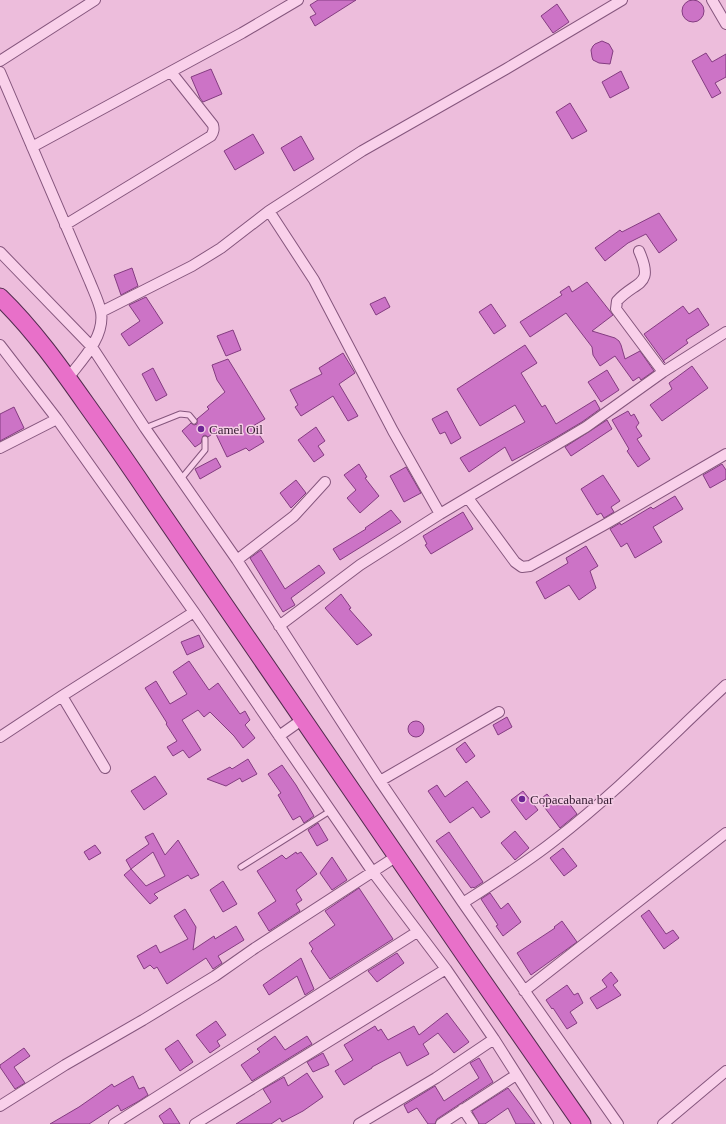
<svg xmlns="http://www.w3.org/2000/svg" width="726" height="1124" font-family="'Times New Roman',serif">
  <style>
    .building { fill: #cc73c6; stroke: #843c81; fill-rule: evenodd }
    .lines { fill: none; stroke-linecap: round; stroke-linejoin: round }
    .service-casing { stroke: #85567d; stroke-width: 7 }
    .minor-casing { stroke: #85567d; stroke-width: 12 }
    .trunk-casing { stroke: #522b4e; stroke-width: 19 }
    .service { stroke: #f9d0ea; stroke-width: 5 }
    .minor { stroke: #f9d0ea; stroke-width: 10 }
    .trunk { stroke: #e870c9; stroke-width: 17 }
    .poi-dot { fill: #6d2694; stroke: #f5cde6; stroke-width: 1.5 }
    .labels { text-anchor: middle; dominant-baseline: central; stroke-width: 3; stroke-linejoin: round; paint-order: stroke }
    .poi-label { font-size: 13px; fill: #341b31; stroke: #f5cde6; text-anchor: start }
  </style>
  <rect width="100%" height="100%" fill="#edbddc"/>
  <path class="building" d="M318,0H356L315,26L310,17L316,14L310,5Z
    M682 11a11 11 0 1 1 22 0a11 11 0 1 1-22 0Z
    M557,4L569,22L553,33L541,16Z
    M602,41L609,44L613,51L610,64L599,63L593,60L592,57L591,50L593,46L595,44Z
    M706,53L712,62L726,54V77L715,83L721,93L712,98L692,61Z
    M211,69L222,94L203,102L200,98L191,77Z
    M621,71L629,88L610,98L602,82Z
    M570,103L587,131L572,139L556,112Z
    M253,134L264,153L235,170L224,151Z
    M301,136L314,159L294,171L281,148Z
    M659,213L677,240L659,253L646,234L628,243L605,261L595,248L620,230L622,232Z
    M132,268L138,286L121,295L114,275Z
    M587,282L613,315L592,331L615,338L619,341L621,345L625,359L640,351L654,371L641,380L639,377L633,381L615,356L600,366L593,355L592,347L566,313L530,337L520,322L562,295L560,292L569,286L572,292Z
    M146,297L163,323L129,346L121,334L140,321L129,305Z
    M385,297L390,307L376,315L370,304Z
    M491,304L506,326L494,334L479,312Z
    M683,306L689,314L698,308L709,325L686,340L688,343L663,361L665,363L644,334Z
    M233,330L241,350L226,356L217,336Z
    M525,345L537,363L521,373L542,407L545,405L556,424L595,400L600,409L582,422L555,438L512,461L505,447L469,472L460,458L525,422L515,405L480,426L457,389Z
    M343,353L355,373L339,384L358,416L348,421L333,396L301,416L295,407L298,405L290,390L322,374L319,368Z
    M228,359L265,419L253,426L264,442L249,451L246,448L227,457L215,432L208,437L205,435L203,436L201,443L195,447L182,431L191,423L194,425L197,424V419L209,409L207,407L225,392L217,380L212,365Z
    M692,366L708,388L662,421L650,405L672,389L669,383Z
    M153,368L167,395L156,401L142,374Z
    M607,370L619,390L601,402L588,382Z
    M14,407L24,428L0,441V414Z
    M447,411L461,438L451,444L445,432L440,434L432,419Z
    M628,411L631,416L634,414L639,423L636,427L642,436L637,439L650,459L638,467L627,451L629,449L612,420Z
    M607,420L612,429L571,456L565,447Z
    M316,427L325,441L318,446L324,455L314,462L298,440Z
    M216,458L221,467L200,479L195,469Z
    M359,464L367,477L365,478L379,496L360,513L347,498L356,490L344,475Z
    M722,464L726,470V479L710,488L703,475Z
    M406,467L421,493L404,502L390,476Z
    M603,475L620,501L611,507L614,512L604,518L601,513L597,515L581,489Z
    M296,480L306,493L291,508L280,493Z
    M675,496L683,509L653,527L662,542L635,558L627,543L621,547L610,529L620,523L621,525L651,507L653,509Z
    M391,510L401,522L340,560L333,549L366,529L365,528Z
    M463,512L473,529L431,554L425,545L427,544L423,536Z
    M586,546L598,566L590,571L596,588L579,600L569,585L545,599L536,582L568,563L566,558Z
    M261,550L285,589L319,565L325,573L291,598L295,605L283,612L250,558Z
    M341,594L351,608L349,609L372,635L357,645L325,608Z
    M199,635L204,647L187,655L181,642Z
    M189,661L209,690L218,683L240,714L245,711L250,720L245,725L255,738L243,748L234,736L210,712L204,717L198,710L182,720L201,750L189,758L183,750L173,756L167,747L177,741L166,724L167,723L145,688L156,681L170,704L187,694L173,672Z
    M507,717L512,727L498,735L493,725Z
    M408 729a8 8 0 1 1 16 0a8 8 0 1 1-16 0Z
    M465,742L475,756L466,763L456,749Z
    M248,759L257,774L242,782L240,778L226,786L207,779L230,767L232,769Z
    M282,765L296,785L314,816L304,823L300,816L293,820L278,795L281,793L268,774Z
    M155,776L167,794L144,810L131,791Z
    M467,781L490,812L481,818L473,807L450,823L428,791L437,785L445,797Z
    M523,791L538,810L526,820L511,800Z
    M547,794L557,806L566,799L577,814L560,828L539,800Z
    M318,823L328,840L317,846L308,830Z
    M515,831L529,848L515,860L501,843Z
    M449,832L483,882L474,888L473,887L471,888L436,841Z
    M153,833L165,855L178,840L199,875L191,879L188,875L154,894L158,898L150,904L124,875L131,869L126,860L149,844L145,837ZM153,852L165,876L146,886L131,869Z
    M95,845L101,853L89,860L84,852Z
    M563,848L577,866L564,876L550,858Z
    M296,852L297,854L301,852L317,874L296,890L302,900L296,904L300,911L269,931L258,913L276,901L257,871L282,855L286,859Z
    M332,857L347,880L332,890L320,873Z
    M223,881L237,904L223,912L210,890Z
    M359,888L393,939L330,979L311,951L313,949L309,943L335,925L325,911Z
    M490,893L501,909L508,903L521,922L503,936L496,926L498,925L481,899Z
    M185,909L196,927L193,950L214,936L215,939L236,926L244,940L218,956L222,963L213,969L206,958L167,984L157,967L154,969L150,965L144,969L137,956L156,945L160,953L188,939L174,916Z
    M649,910L666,934L673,930L679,938L664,949L641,916Z
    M562,921L577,942L531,975L517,953L555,928L554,927Z
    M397,953L404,963L377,982L368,971Z
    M301,958L314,989L305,995L297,976L269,995L263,985Z
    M611,972L618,981L613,985L621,995L597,1009L590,998L607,987L602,980Z
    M567,985L574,995L578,993L583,1003L570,1012L577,1023L567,1029L553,1008L552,1009L546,1000Z
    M447,1013L469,1042L454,1053L438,1033L423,1044L429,1054L407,1066L400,1052L372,1067V1068L344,1085L335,1071L353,1060L344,1045L375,1026L378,1031L381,1029L388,1040L414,1026L419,1035Z
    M216,1021L226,1035L217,1041L220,1046L210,1053L196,1035Z
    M275,1036L285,1050L307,1036L312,1044L252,1081L241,1065L260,1052L257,1049Z
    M178,1040L193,1062L180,1071L165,1049Z
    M24,1048L30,1056L14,1067L25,1083L15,1089L0,1067V1065Z
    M323,1053L329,1065L313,1072L307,1062Z
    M479,1058L493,1082L437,1119L435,1124H428L417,1108L408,1113L404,1105L435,1086L444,1101L479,1078L470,1063Z
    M307,1073L323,1097L303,1111L282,1122L280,1118L271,1124H236L271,1102L263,1089L284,1077L288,1086Z
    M133,1076L139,1089L144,1087L148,1095L139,1101L121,1111L118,1105L89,1124H50L79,1107L112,1084L114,1087Z
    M508,1088L535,1124H516L508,1108L485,1124H479L472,1111Z
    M170,1108L180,1124H164L159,1116Z"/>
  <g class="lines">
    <defs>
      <path id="service" d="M145,428L180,414L189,415L194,421
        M181,479L205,450V439
        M241,867L330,811"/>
      <path id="minor" d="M712,0L726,24
        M0,61L95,0
        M0,72L90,282C94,292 99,302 101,312C105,337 82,360 68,378
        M32,147L242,33L298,0
        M269,211L314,280L393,431L440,514
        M65,225L211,136C214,131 214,129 213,125L171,72
        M639,251C655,287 636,280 617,301L616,309L663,372
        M0,252L92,347L145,428L237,560L380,781L463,903L618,1124
        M101,312L192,266L221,248L269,211L362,151L506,69L622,0
        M0,345L57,419L194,612L372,871L446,969L494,1039L548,1124
        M0,448L57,419
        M468,498L515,562L522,567L530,566L604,525L726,454
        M237,560L294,516L325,482
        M279,626L360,565L440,514L586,427L663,372L726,332
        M62,696L105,768
        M279,736L303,719
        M0,737L62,696L194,612
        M380,781L499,712
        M463,903C494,883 526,863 555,840C616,793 670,737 726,685
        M524,991L726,833
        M0,1106L65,1065L143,1020L215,976L255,948L397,856
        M463,1109L473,1124
        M114,1124L417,932
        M195,1124L446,969
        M359,1124L436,1078L494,1039
        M441,1124L516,1075
        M663,1124L726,1071"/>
      <path id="trunk" d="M0,297C33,329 60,367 86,404C109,436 132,469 154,502L466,957L582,1124"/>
    </defs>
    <use href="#service" class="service-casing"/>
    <use href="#minor" class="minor-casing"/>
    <use href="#trunk" class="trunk-casing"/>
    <use href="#service" class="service"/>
    <use href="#minor" class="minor"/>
    <use href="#trunk" class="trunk"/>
  </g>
  <g class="poi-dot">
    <circle cx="201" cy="429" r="4"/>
    <circle cx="522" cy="799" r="4"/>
  </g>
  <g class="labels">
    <g class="poi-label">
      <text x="209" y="429">Camel Oil</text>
      <text x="530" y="799">Copacabana bar</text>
    </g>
  </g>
</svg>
